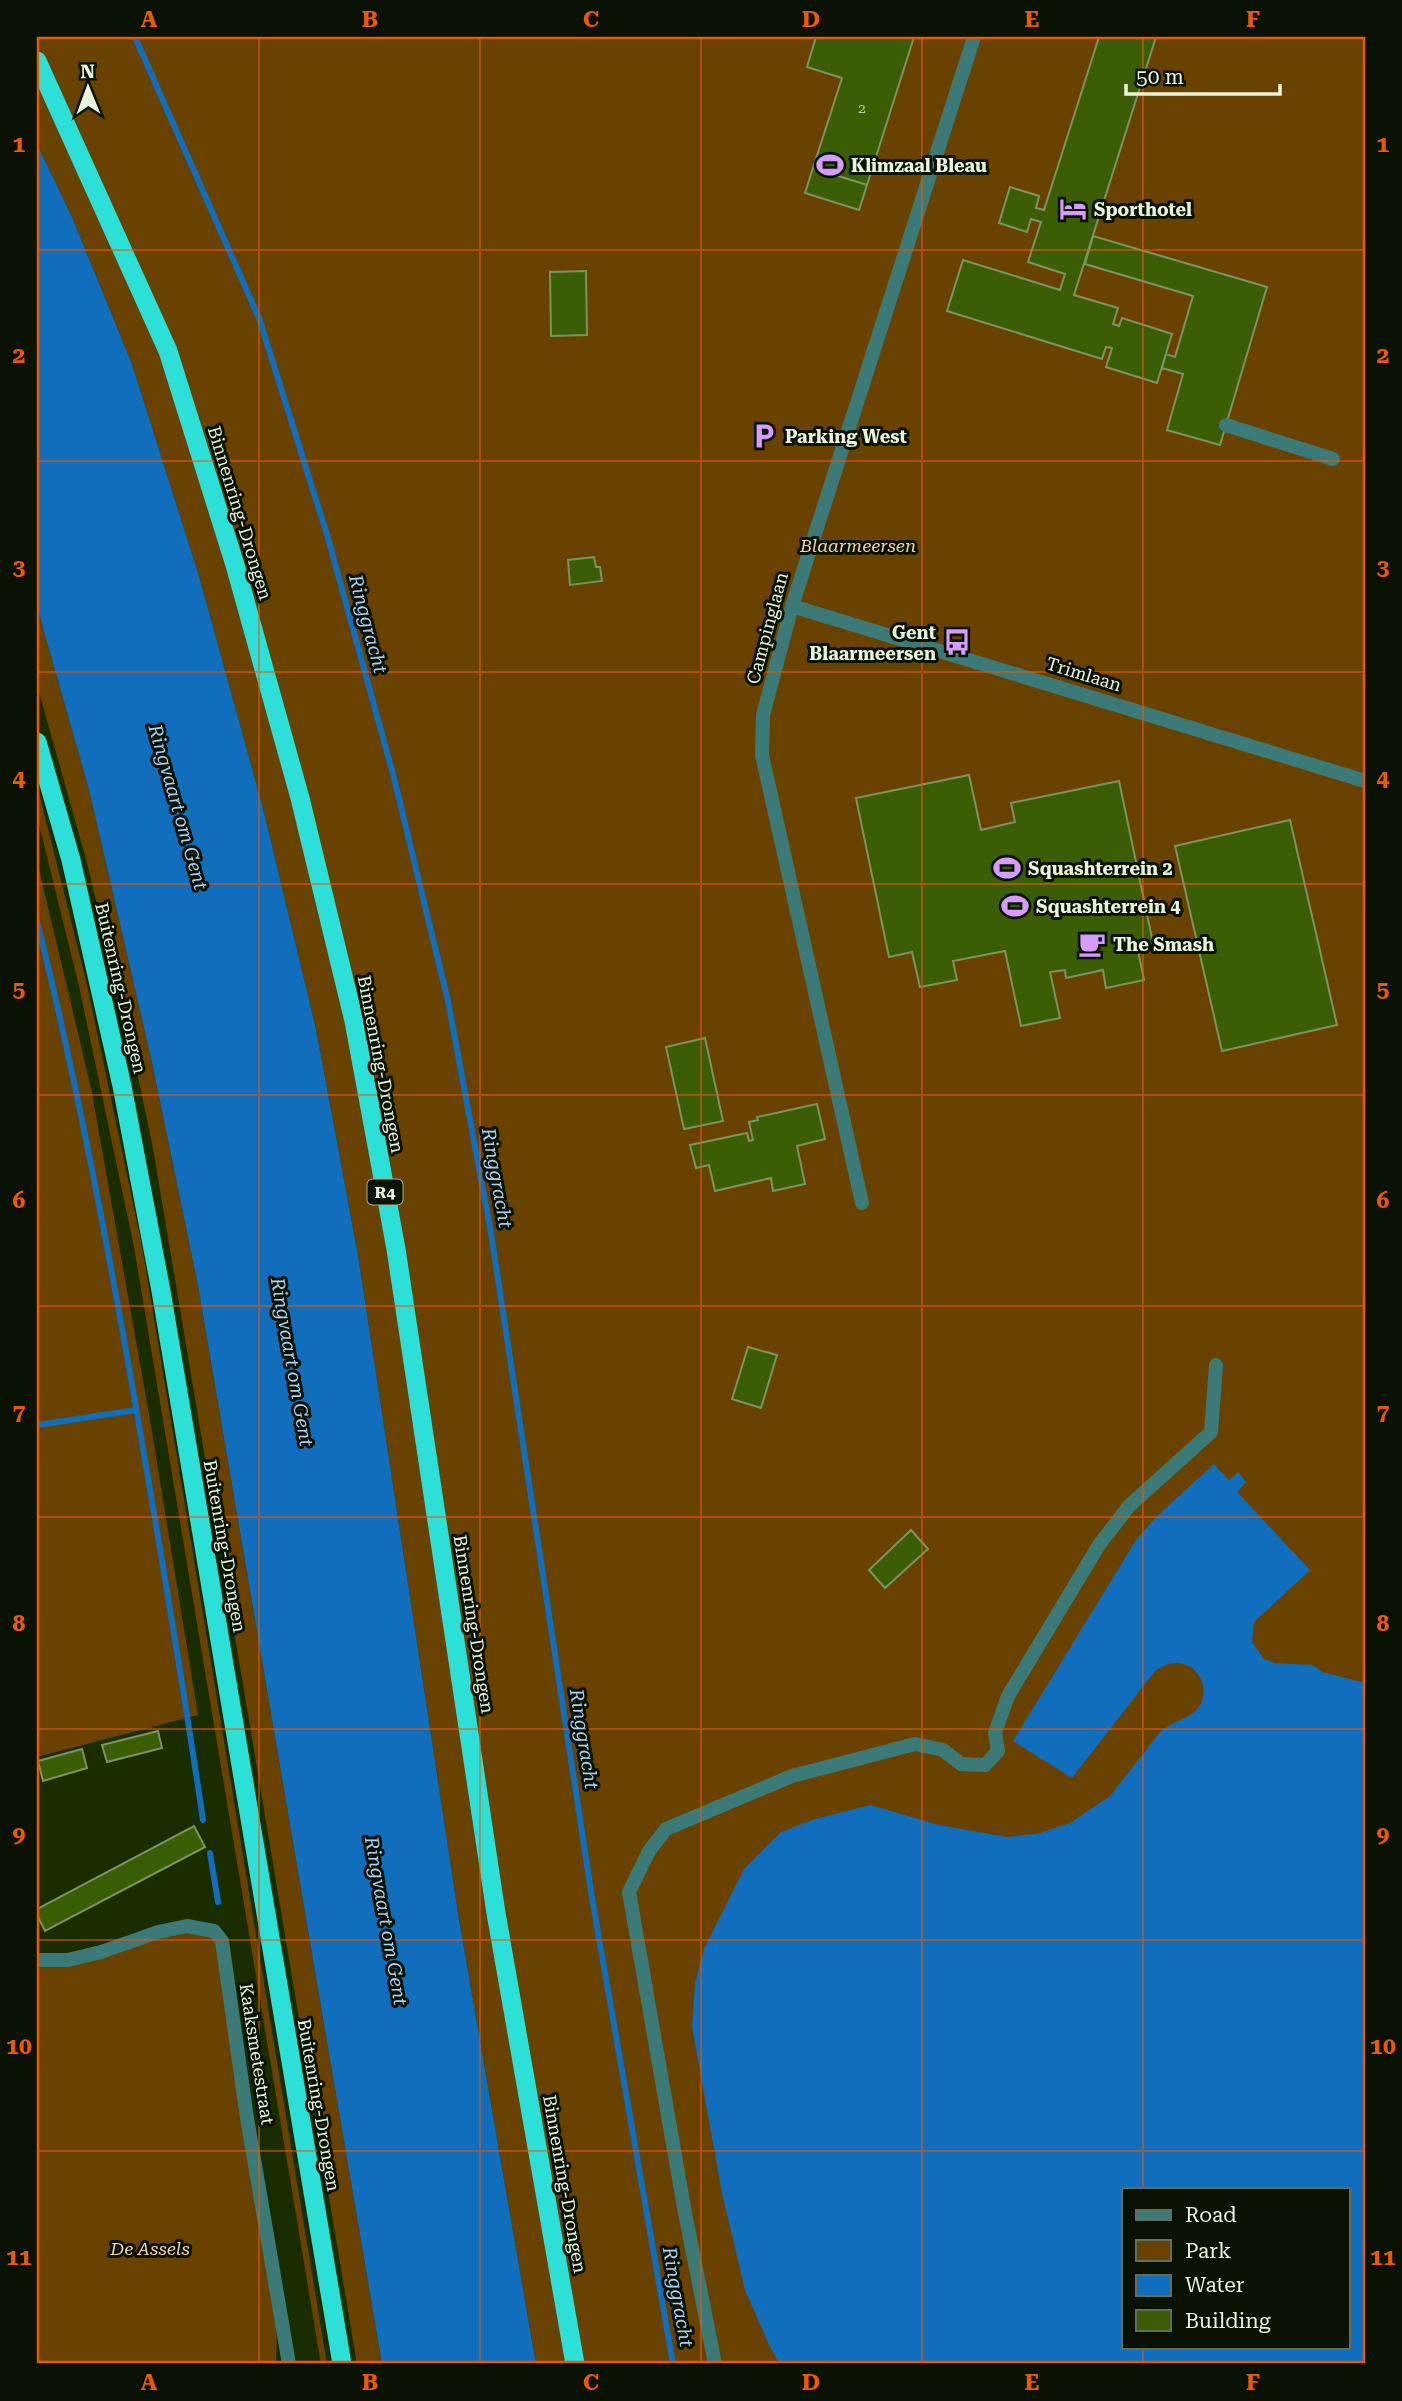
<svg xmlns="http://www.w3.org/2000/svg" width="1402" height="2401" font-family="'Roboto Serif',serif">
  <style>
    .green { fill: #6a4200; fill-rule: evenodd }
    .water { fill: #106ebc; fill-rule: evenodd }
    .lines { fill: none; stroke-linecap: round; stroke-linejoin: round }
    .stream { stroke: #106ebc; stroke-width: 6 }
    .building { fill: #3b5d03; stroke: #7b9364; stroke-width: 2 }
    .pedestrian { stroke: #3b7a77; stroke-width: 14 }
    .minor { stroke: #3b7a77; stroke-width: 14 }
    .trunk { stroke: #2ce0d8; stroke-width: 19 }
    .grid { fill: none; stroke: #e8590c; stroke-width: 2; stroke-opacity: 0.55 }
    .labels { text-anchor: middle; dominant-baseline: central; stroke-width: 6; stroke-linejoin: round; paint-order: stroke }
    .number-label { font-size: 14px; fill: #bdcfa6 }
    .shield { fill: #0a1203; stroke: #a5b19b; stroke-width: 2 }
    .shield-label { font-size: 16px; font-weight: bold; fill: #e8f5dc }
    .poi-label { font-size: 18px; font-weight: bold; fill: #e8f5dc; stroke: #0a1203; text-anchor: start }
    .street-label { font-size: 18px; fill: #e8f5dc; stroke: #0a1203 }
    .park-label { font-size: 18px; font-style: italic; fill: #f7d1a6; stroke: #0a1203 }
    .water-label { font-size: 19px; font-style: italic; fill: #aad0f9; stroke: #0a1203 }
    .neatline { fill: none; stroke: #e8590c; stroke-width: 2.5 }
    .grid-label { font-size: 23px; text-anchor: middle; font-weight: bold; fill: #e8590c }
  </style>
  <rect width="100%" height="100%" fill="#1a2d00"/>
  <path class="green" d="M37,37H1365V2364H536L459,1919L358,1255L316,1029L263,808L199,576L132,364L72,217L37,144ZM1124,2189H1348V2347H1124Z
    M37,607L89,790L152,1063L198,1286L382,2364H357L153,1148L130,1039L86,859L37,685Z
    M37,785L87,985L142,1246L327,2364H321L134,1247L79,986L37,816Z
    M37,861L91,1088L150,1420L198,1715L37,1757Z
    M214,1931L277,2322L276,2364H37V1960L158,1932Z"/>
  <path class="water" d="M37,144L72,217L132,364L199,576L263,808L316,1029L358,1255L459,1919L536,2364H382L198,1286L152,1063L89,790L37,607Z
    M1214,1464L1229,1480L1238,1472L1246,1482L1237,1492L1310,1570L1254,1622L1252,1642L1264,1659L1275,1663L1313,1665L1322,1672L1365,1683V2364H780L770,2347L745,2290L722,2193L692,2027L695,1983L704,1949L744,1869L781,1832L815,1819L870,1805L939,1825L1007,1837L1040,1833L1070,1823L1110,1796L1160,1732C1172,1720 1191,1720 1200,1705C1210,1689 1199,1666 1180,1663C1171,1662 1163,1666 1155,1671L1072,1778L1013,1741L1136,1540L1156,1517ZM1124,2189H1348V2347H1124Z"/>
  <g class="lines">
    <path class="stream" d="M135,37L259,318L328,538L393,774L448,1001L491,1233L592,1898L673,2364
      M37,921C73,1065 101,1210 127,1356C154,1510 180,1665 203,1820
      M37,1425L136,1410
      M210,1853L218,1902"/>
  </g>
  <path class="building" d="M816,37H914L867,185L813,168L842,78L807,67Z
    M1099,37H1156L1074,295L1118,308L1113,324L1119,326L1122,318L1172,334L1157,383L1106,367L1112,348L1106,347L1102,359L947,311L963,260L1060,290L1065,274L1028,262L1041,222L1031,219L1027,232L999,223L1010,187L1039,196L1036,208L1044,210Z
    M813,168L867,185L859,210L805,193Z
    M1093,236L1267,287L1220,445L1167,430L1183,374L1162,368L1166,354L1175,357L1193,296L1085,264Z
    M586,271L587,335L551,336L550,272Z
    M594,557L596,567H600L602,581L570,585L568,560Z
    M969,775L981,830L1015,822L1011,803L1119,781L1153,943L1137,946L1144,980L1106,988L1103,970L1066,978L1065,970L1050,972L1060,1018L1021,1026L1005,951L953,961L957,980L920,987L912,952L889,957L856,798Z
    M1290,820L1337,1025L1222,1051L1175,846Z
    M705,1038L723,1121L684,1129L666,1047Z
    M817,1104L825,1139L797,1146L805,1184L773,1191L771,1178L715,1191L709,1165L696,1168L690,1145L747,1133L749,1141L753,1140L749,1122L758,1120L757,1117Z
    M748,1347L777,1355L761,1408L732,1399Z
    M911,1530L928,1549L885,1588L869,1570Z
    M158,1731L162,1748L107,1762L102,1745Z
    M82,1749L87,1768L43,1781L38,1761Z
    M194,1826L205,1847L45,1931L37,1915V1909Z"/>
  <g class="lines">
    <path class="pedestrian" d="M1226,425L1333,459
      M715,2364L685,2213L629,1892L649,1851L666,1829L792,1776L915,1744L943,1750L961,1764L985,1765L998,1751L995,1733L1008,1696L1099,1545L1129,1506L1211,1432L1216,1365"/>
    <path class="minor" d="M792,606L1365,781
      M862,1203L762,755L763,715L792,606L974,37
      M37,1960H68L101,1952L158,1932L187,1926L214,1931L222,1941L247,2118L289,2364"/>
    <path class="trunk" d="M37,61L168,351L235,565L300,798L354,1021L396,1249L496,1913L575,2364
      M37,742L71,860L122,1086L161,1291L342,2364"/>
  </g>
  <path class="grid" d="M259,37V2364M480,37V2364M701,37V2364M922,37V2364M1143,37V2189M37,250H1365M37,461H1365M37,672H1365M37,884H1365M37,1095H1365M37,1306H1365M37,1517H1365M37,1729H1365M37,1940H1365M37,2151H1365M1143,2347V2364"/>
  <defs>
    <symbol id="stadium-bare" viewBox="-9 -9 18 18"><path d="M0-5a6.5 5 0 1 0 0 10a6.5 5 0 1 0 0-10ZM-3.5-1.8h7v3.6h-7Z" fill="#d49cfb" stroke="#0a1203" stroke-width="2.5" paint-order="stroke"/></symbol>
    <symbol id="hotel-bare" viewBox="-9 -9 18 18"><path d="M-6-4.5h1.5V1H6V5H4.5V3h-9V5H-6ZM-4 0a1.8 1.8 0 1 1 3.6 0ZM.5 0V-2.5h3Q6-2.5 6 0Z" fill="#d49cfb" stroke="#0a1203" stroke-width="2.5" paint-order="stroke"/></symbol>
    <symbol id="parking-bare" viewBox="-9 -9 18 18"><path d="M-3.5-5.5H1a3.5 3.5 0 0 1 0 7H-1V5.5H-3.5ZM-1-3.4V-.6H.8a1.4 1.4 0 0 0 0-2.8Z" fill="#d49cfb" stroke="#0a1203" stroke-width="2.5" paint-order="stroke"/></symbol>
    <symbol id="bus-bare" viewBox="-9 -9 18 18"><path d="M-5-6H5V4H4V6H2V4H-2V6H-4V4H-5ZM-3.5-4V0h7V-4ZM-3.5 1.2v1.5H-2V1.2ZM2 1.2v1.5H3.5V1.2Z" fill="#d49cfb" stroke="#0a1203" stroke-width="2.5" paint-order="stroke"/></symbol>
    <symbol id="cafe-bare" viewBox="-9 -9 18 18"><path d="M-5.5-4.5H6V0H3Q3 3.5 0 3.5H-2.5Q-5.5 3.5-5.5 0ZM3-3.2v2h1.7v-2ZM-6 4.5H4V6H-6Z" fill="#d49cfb" stroke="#0a1203" stroke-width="2.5" paint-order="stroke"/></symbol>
  </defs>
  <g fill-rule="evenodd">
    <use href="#stadium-bare" x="811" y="146" width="38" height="38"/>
    <use href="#hotel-bare" x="1054" y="190" width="38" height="38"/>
    <use href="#parking-bare" x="745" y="417" width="38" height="38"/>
    <use href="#bus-bare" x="938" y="623" width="38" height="38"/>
    <use href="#stadium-bare" x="988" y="849" width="38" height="38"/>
    <use href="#stadium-bare" x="996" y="887" width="38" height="38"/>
    <use href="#cafe-bare" x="1073" y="925" width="38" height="38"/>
  </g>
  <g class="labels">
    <g class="number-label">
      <text x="862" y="108">2</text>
    </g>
    <rect class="shield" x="367.5" y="1179.5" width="35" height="25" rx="5"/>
    <g class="shield-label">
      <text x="385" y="1192">R4</text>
    </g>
    <g class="poi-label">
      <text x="851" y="165">Klimzaal Bleau</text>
      <text x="1094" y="209">Sporthotel</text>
      <text x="785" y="436">Parking West</text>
      <text x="936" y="632" text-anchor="end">Gent<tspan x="936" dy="21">Blaarmeersen</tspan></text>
      <text x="1028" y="868">Squashterrein 2</text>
      <text x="1036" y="906">Squashterrein 4</text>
      <text x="1113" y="944">The Smash</text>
    </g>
    <g class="street-label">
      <text transform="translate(240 513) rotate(73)">Binnenring-Drongen</text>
      <text transform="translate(767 628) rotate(-75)">Campinglaan</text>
      <text transform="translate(1084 674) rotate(17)">Trimlaan</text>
      <text transform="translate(121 988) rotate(77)">Buitenring-Drongen</text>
      <text transform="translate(381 1064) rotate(79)">Binnenring-Drongen</text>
      <text transform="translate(225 1546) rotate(80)">Buitenring-Drongen</text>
      <text transform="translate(474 1624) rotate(81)">Binnenring-Drongen</text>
      <text transform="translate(257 2054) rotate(81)">Kaaksmetestraat</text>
      <text transform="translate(319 2105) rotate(80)">Buitenring-Drongen</text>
      <text transform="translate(565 2184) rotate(80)">Binnenring-Drongen</text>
    </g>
    <g class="park-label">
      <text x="858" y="545">Blaarmeersen</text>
      <text x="150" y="2248">De Assels</text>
    </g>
    <g class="water-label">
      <text transform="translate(368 624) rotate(75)">Ringgracht</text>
      <text transform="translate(178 807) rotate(74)">Ringvaart om Gent</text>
      <text transform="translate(497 1178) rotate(80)">Ringgracht</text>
      <text transform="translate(292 1362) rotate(80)">Ringvaart om Gent</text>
      <text transform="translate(584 1739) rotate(81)">Ringgracht</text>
      <text transform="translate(386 1921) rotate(80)">Ringvaart om Gent</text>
      <text transform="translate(678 2297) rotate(80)">Ringgracht</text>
    </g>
  </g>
  <rect width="1402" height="2401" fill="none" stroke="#0a1203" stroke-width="77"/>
  <rect x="1122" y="2188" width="228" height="161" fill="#0a1203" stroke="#636d5a" stroke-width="2"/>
  <rect x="1136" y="2210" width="35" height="10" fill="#3b7a77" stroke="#636d5a" stroke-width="2"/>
  <text x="1185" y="2222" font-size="21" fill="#e8f5dc">Road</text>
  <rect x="1136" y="2240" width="35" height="21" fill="#6a4200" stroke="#636d5a" stroke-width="2"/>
  <text x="1185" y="2258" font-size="21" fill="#e8f5dc">Park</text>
  <rect x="1136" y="2275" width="35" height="21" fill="#106ebc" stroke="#636d5a" stroke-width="2"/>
  <text x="1185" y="2292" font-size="21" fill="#e8f5dc">Water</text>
  <rect x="1136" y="2310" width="35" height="21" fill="#3b5d03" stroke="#636d5a" stroke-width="2"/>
  <text x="1185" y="2328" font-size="21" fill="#e8f5dc">Building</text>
  <g transform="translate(88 88) rotate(359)" stroke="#0a1203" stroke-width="5" paint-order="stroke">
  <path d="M0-5L12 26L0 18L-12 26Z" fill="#e8f5dc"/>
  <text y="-10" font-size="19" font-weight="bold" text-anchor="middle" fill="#e8f5dc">N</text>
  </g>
  <path d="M1126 84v10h154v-10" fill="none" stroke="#e8f5dc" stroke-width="3.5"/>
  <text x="1136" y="84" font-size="21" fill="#e8f5dc" stroke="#0a1203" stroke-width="5" paint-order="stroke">50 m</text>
  <rect x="38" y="38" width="1326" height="2324" class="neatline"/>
  <g class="grid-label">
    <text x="149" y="27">A</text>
    <text x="370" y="27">B</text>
    <text x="591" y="27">C</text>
    <text x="811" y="27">D</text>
    <text x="1032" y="27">E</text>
    <text x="1253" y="27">F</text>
    <text x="19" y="152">1</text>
    <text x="1383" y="152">1</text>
    <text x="19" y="363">2</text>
    <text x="1383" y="363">2</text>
    <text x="19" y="575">3</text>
    <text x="1383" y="575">3</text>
    <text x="19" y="786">4</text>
    <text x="1383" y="786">4</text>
    <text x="19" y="997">5</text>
    <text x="1383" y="997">5</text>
    <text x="19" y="1208">6</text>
    <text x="1383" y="1208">6</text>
    <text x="19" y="1420">7</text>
    <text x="1383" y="1420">7</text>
    <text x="19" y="1631">8</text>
    <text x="1383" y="1631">8</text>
    <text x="19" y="1842">9</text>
    <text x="1383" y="1842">9</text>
    <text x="19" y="2054">10</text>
    <text x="1383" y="2054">10</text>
    <text x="19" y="2265">11</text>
    <text x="1383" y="2265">11</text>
    <text x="149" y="2390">A</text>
    <text x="370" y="2390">B</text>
    <text x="591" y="2390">C</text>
    <text x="811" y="2390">D</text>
    <text x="1032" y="2390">E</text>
    <text x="1253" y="2390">F</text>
  </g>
</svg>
